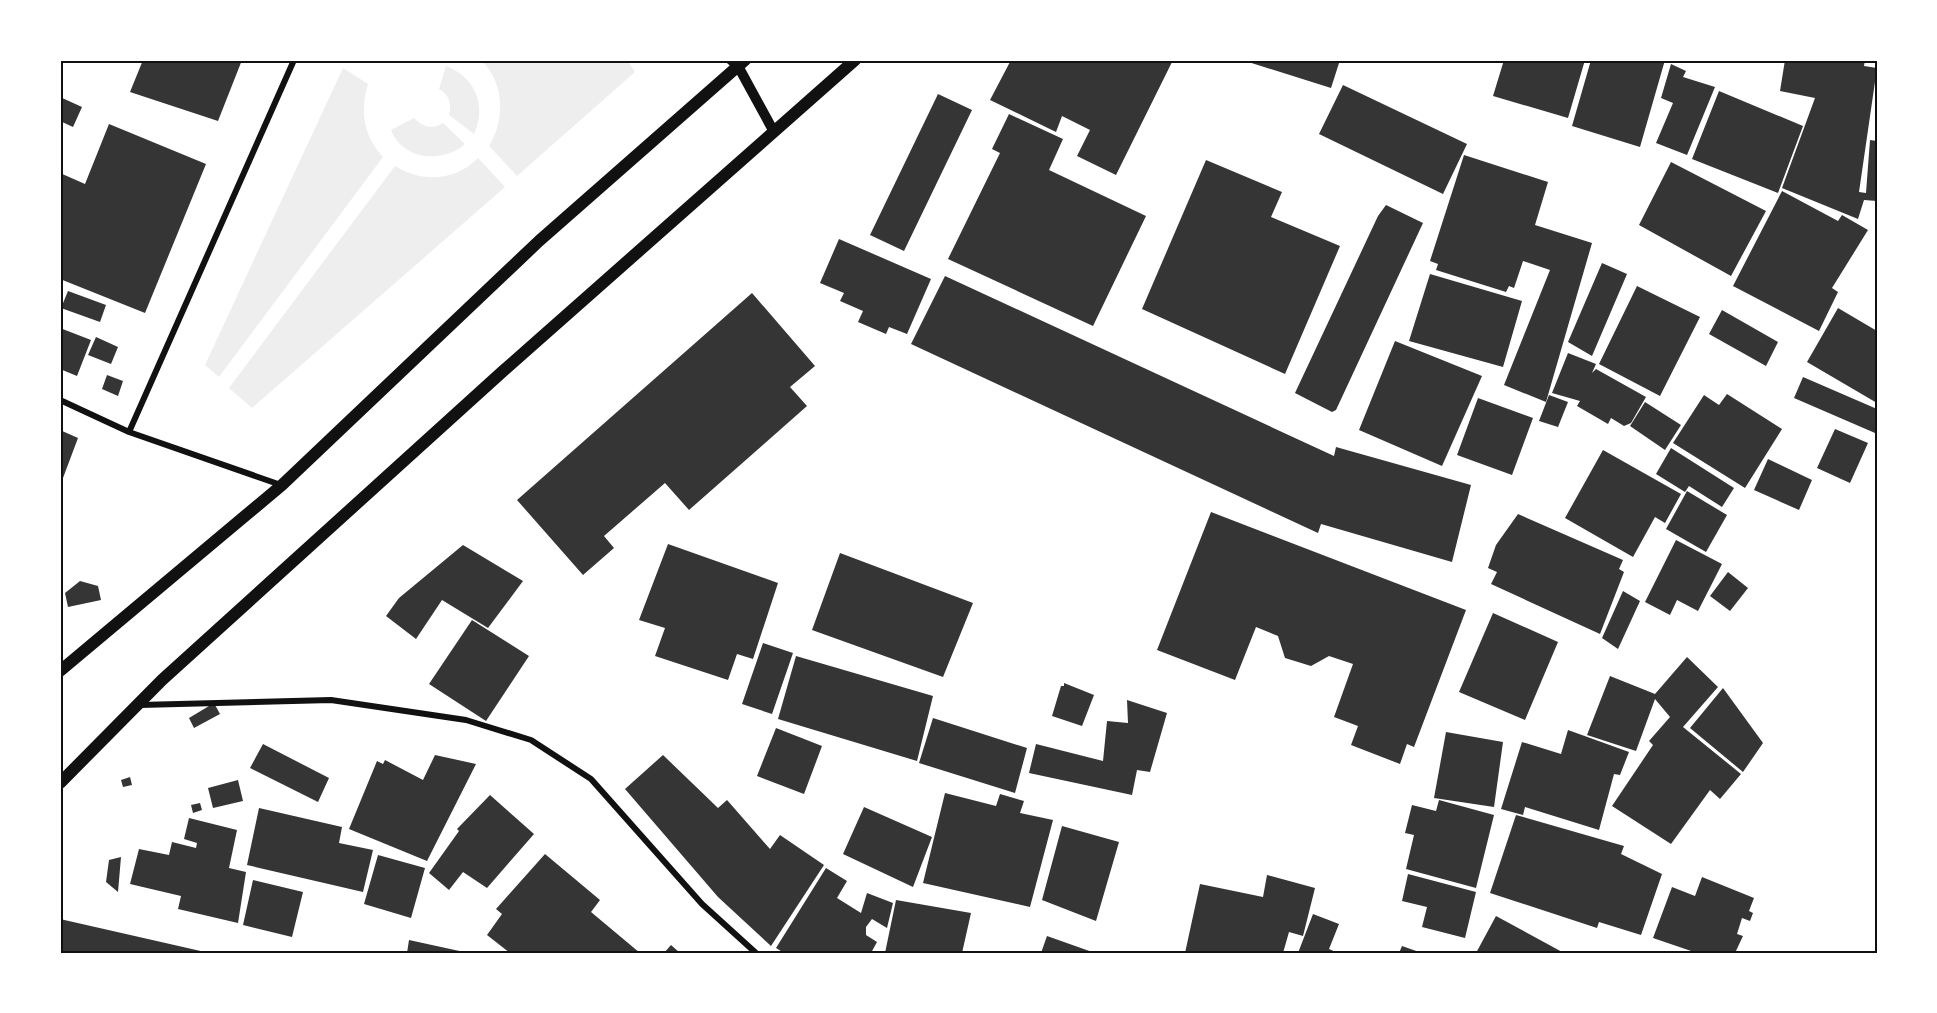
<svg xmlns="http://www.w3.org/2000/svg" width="1937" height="1013" font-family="'Noto Sans',sans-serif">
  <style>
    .green { fill: #eee }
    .building { fill: #353535 }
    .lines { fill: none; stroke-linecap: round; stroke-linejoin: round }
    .minor { stroke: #111; stroke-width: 6 }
    .tertiary { stroke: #111; stroke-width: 10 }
    .secondary { stroke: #111; stroke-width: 12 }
    .neatline { fill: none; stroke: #111; stroke-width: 2 }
  </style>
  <rect width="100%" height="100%" fill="#fff"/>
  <path class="green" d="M481,60H627L635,72L517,176L489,146C505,120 505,83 481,60Z
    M446,66C475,77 487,105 474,134L449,115C452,103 449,95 439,89Z
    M343,68L368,84C360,110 363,136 383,157L219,377L205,365Z
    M414,118C423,127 432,130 443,123L465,144C443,164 402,160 391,130Z
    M478,158L505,187L252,408L229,388L395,166C422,183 456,181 478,158Z"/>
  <path class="building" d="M143,60H242L218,121L130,92Z
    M1011,60H1173L1116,175L1077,156L1090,130L1062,116L1056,132L990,100Z
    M1242,60H1340L1331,88Z
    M1504,60H1585L1568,118L1493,96Z
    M1591,60H1665L1640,147L1572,126Z
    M1785,60H1865L1864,66L1877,68L1859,192L1866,193L1870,140L1877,141V201L1864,200L1858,219L1782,188L1815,98L1780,91Z
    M1671,64L1686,71L1683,77L1715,87L1687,155L1656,143L1673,103L1661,98Z
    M1343,85L1467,144L1443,194L1319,134Z
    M1719,91L1803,126L1778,193L1692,159Z
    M938,94L972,110L904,251L870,235Z
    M60,97L82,107L73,127L60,121Z
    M1009,114L1063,139L1049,170L1146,216L1093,326L948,259L1000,153L992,149Z
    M109,124L206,164L145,313L60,279V173L85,184Z
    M1464,155L1548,182L1535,225L1592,243L1546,402L1504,385L1550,270L1523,261L1514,288L1509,286L1506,292L1436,270L1438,264L1430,261Z
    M1206,160L1282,192L1271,217L1340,246L1285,374L1142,309Z
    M1671,162L1766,211L1731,276L1639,225Z
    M1782,191L1838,221L1842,215L1868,230L1832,288L1838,292L1819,331L1733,286Z
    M1386,205L1423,223L1336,410L1332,412L1295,393L1378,216Z
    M839,239L931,279L907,334L889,327L886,334L858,322L863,311L840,301L844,293L820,283Z
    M1602,263L1627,274L1592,356L1568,342Z
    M1430,274L1522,301L1503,367L1409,341Z
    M945,276L1334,456L1336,447L1471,485L1452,562L1321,524L1318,533L911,344Z
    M1637,286L1700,317L1660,396L1599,364Z
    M68,291L106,305L100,322L61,308Z
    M752,293L815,366L790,387L807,406L689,510L665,483L604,536L614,548L583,575L517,500Z
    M1838,308L1877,331V403L1807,362Z
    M1722,310L1778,342L1766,366L1709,334Z
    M60,328L91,340L77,376L60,369Z
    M96,337L118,347L111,364L88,355Z
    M1395,341L1482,376L1442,466L1359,430Z
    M1568,353L1596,364L1592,373L1596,369L1646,397L1631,423L1624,426L1611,418L1608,424L1577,406L1580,401L1552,393Z
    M107,375L123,381L118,396L102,389Z
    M1803,377L1877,409V429L1875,433L1794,398Z
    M1727,394L1782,429L1745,488L1673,443L1704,395L1719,405Z
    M1549,395L1568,402L1558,427L1539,421Z
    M1478,398L1533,418L1512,475L1457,455Z
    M1645,402L1681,425L1665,450L1630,426Z
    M1835,429L1868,443L1850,483L1817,468Z
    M60,430L78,438L60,486Z
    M1671,448L1734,488L1722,507L1689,486L1685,492L1656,474Z
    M1603,450L1681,494L1665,523L1655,517L1633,557L1565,518Z
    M1768,459L1812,480L1799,510L1754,490Z
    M1687,491L1727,515L1706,552L1666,529Z
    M1211,512L1466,610L1414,747L1407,744L1400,764L1351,745L1358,726L1334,717L1353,664L1329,656L1311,666L1285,658L1278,636L1256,627L1235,680L1157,650Z
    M1518,514L1623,560L1619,569L1624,572L1600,634L1491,584L1497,572L1488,568L1496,545Z
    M1676,540L1722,564L1698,611L1677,600L1670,615L1645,602Z
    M668,544L778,583L753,659L737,654L728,680L655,656L665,628L639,620Z
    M463,545L523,581L488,628L442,600L416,639L386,616L399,598Z
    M840,553L973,603L943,677L812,630Z
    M1728,572L1748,588L1730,611L1710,596Z
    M80,581L98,586L101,600L68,607L65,593Z
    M1623,591L1640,601L1618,649L1602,638Z
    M1493,613L1558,642L1525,720L1459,692Z
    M472,620L529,656L486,721L429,684Z
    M763,643L793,653L772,714L742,704Z
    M796,656L933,696L917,761L778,719Z
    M1687,657L1718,687L1683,727L1741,774L1720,799L1710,790L1671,844L1612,806L1653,745L1649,741L1670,717L1655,699L1636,751L1587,735L1610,676L1655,694Z
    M1064,683L1094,695L1082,726L1052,716L1061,686H1064Z
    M1723,688L1763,743L1743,772L1690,728Z
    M1127,700L1167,713L1150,772L1137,770L1132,795L1029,773L1036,744L1103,761L1107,721L1128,723Z
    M214,703L220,714L194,728L189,718Z
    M933,718L1027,748L1015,793L919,763Z
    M776,728L822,746L804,794L757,776Z
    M1568,730L1629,752L1620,775L1614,774L1599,830L1525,807L1523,815L1501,809L1522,742L1561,754Z
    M1446,732L1503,742L1494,807L1434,798Z
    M263,744L329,778L318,802L250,768Z
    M435,755L476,764L427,861L349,829L377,761L383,764L385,760L423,780Z
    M663,755L718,808L727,800L770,849L780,835L824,865L771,946L718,897L625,789Z
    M130,777L132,785L123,787L121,780Z
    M238,780L243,801L213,808L208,788Z
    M945,793L996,806L1000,794L1024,801L1020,813L1053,820L1030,907L923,883Z
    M490,795L534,834L487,888L463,872L449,890L429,873L459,831L457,829Z
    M1439,800L1494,815L1476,888L1406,869L1414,835L1405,833L1412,805L1436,811Z
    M200,803L202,810L193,813L191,805Z
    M864,807L932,837L913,887L843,854Z
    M259,808L342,827L339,843L373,850L363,892L247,865Z
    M1516,815L1624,846L1621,854L1662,874L1641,935L1599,922L1597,928L1490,893Z
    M189,818L237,830L229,868L246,872L238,923L178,909L181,896L130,884L139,849L169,855L172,842L196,848L197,843L184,839Z
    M1062,826L1119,842L1096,921L1042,900Z
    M545,854L600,900L591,912L640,953H510L487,935L502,914L496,909Z
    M378,855L425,868L411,918L364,904Z
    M121,857L118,892L106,882L109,860Z
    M826,868L847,881L837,898L861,913L867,893L893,903L887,928L872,919L866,927V935L877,942L871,953H784L776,948Z
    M1408,874L1476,892L1465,938L1422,927L1427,907L1402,901Z
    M1267,875L1315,888L1303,936L1289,932L1283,953H1185L1200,884L1263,897Z
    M1702,877L1754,898L1749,911L1753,913L1750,921L1742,918L1737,934L1743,936L1735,953H1697L1653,938L1672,887L1695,896Z
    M253,880L303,892L292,937L243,925Z
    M896,900L971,913L962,953H885Z
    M1313,914L1339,924L1329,949L1338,953H1298Z
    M1496,916L1564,953H1476Z
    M60,919L205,952V953H60Z
    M1047,936L1095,953H1041Z
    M409,940L464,952V953H407Z
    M671,945L680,953H664Z
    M1402,946L1422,953H1399Z"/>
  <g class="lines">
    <path class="minor" d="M60,400L129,432L281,485
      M129,432L294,60
      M140,705L331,700L466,720L531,740L591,779L702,904L756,953"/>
    <path class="tertiary" d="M731,60L738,66L774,132"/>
    <path class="secondary" d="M60,671L282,485L539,241L745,60
      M60,783L162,680L502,372L855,60"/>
  </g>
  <rect width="1937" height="1013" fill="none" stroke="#ffffff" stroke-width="123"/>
  <rect x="62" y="62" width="1814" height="890" class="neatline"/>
</svg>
